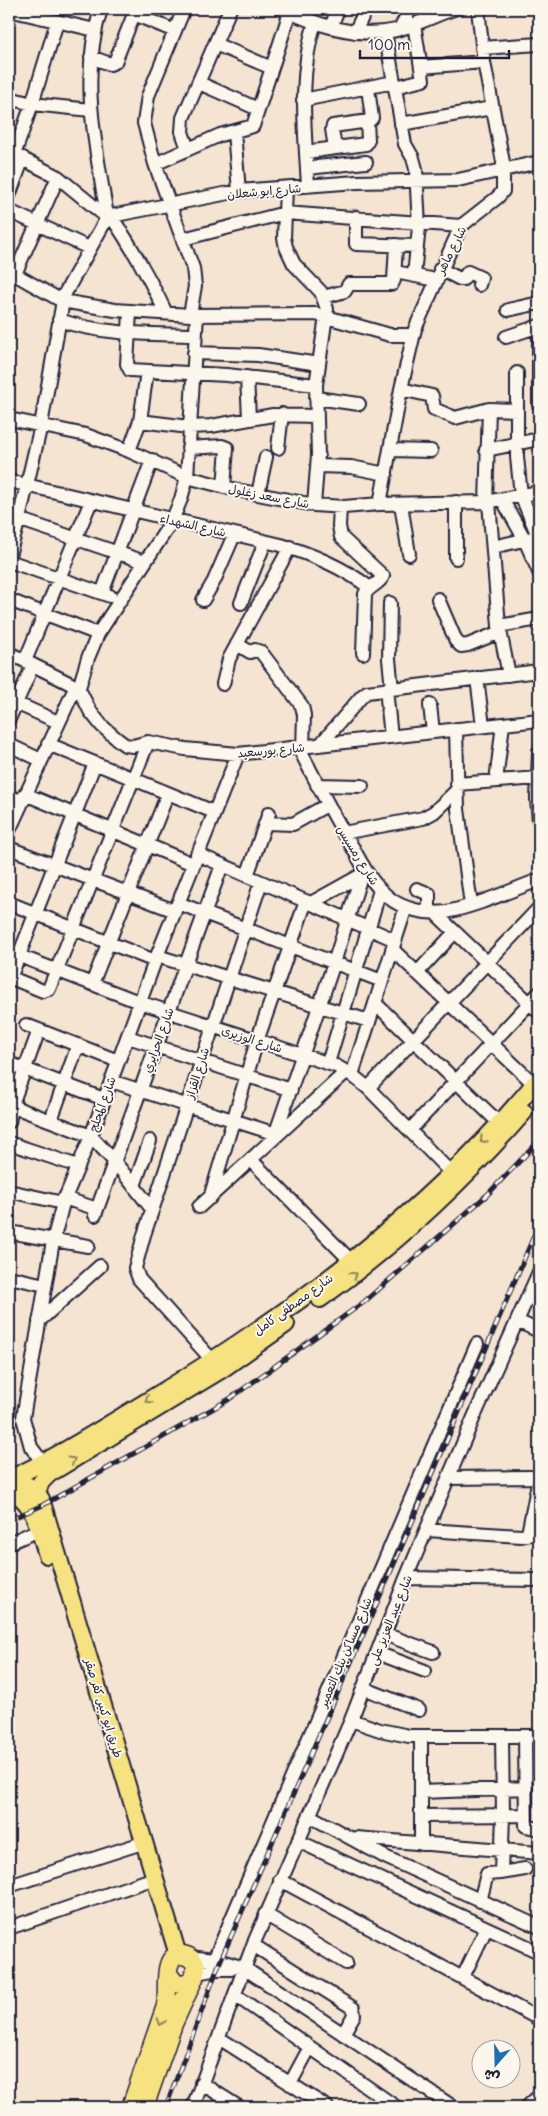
<svg xmlns="http://www.w3.org/2000/svg" width="548" height="2116" font-family="Delius,'Playpen Sans Arabic',sans-serif">
  <style>
    .lines { fill: none; stroke-linecap: round; stroke-linejoin: round }
    .minor-casing { stroke: #22223b; stroke-width: 16 }
    .major-casing { stroke: #22223b; stroke-width: 20 }
    .highway-casing { stroke: #22223b; stroke-width: 21 }
    .minor { stroke: #fbf7ec; stroke-width: 12 }
    .major { stroke: #f6e281; stroke-width: 16 }
    .highway { stroke: #f6e281; stroke-width: 18 }
    .rail-casing { stroke: #22223b; stroke-width: 5 }
    .rail { stroke: #fbf7ec; stroke-width: 3; stroke-dasharray: 9; stroke-linecap: butt }
    .oneway { stroke: #8c825e }
    .labels { text-anchor: middle; dominant-baseline: central; stroke-width: 4; stroke-linejoin: round; paint-order: stroke }
    .street-label { font-size: 12px; fill: #22223b; stroke: #fbf7ec }
  </style>
  <rect width="100%" height="100%" fill="#f5e4d2"/>
  <filter id="ink" filterUnits="userSpaceOnUse"><feTurbulence type="fractalNoise" baseFrequency=".02" numOctaves="2"/><feDisplacementMap in="SourceGraphic" scale="10" xChannelSelector="R" yChannelSelector="G"/><feConvolveMatrix kernelMatrix="1 2 1 2 8 2 1 2 1" color-interpolation-filters="sRGB"/></filter>
  <g filter="url(#ink)">
    <g class="lines">
      <defs>
        <path id="minor" d="M101,9C79,78 96,146 107,216
          M184,9L148,96L144,123L155,164L193,268L195,286L190,315
          M282,9C313,23 349,36 384,32C407,30 432,16 454,9
          M9,10L95,30
          M134,14L175,31
          M331,27L338,9
          M401,27L410,9
          M355,32L366,9
          M385,32L405,144L413,158L416,169L419,227L414,275
          M215,44L272,68
          M482,48L539,44
          M91,57L110,64L115,62L136,9
          M421,67L484,62
          M199,83L258,109
          M395,87L423,80L414,24
          M9,98L32,104L91,110
          M303,100L394,82
          M401,124L492,108
          M234,132L239,191
          M335,148L332,129L333,126L369,121L372,118L368,88
          M188,149L182,132L183,118L230,9
          M9,152L58,177L103,214L111,216L239,191L357,182L458,180L539,162
          M306,152L366,144L368,140L367,121
          M14,155L32,104L57,22
          M155,164L220,135L253,126L290,12
          M307,168L366,162
          M308,186C305,130 298,77 315,22
          M286,188L284,238L286,247L294,264L321,292L327,309L316,385L318,455L314,505
          M9,196L23,158
          M9,211L89,248
          M111,216C132,247 150,279 166,313
          M356,217V244L417,246
          M183,239L285,213L461,226
          M440,269L460,279H463L468,272L481,278L479,285
          M9,271L62,301L115,310L190,315L316,314L390,335H413
          M395,272L436,280
          M15,274L58,177
          M324,297L345,291L349,284H392L394,280L396,245
          M508,310L539,303
          M130,312L127,364L130,370L227,375L316,385
          M59,320C102,335 151,334 196,335
          M539,332V405
          M506,337L539,326
          M194,353L258,355L319,364
          M517,373V457L521,495L538,536
          M247,377L249,418
          M401,389L432,396L434,409L455,418L489,409L517,410
          M316,398L359,404
          M9,419L86,435L129,451L187,477L237,490L314,505L344,507L380,504L486,502L539,492
          M140,421L189,427L211,426L273,415L316,416
          M188,448L222,446L227,448L224,487
          M278,448L282,414
          M390,450L431,451
          M486,450L539,439
          M129,451L140,421L147,371
          M318,466L351,467L386,474
          M9,481L281,545C313,555 343,567 370,588
          M258,494L266,457
          M502,499L525,540L539,572
          M456,502V558
          M486,502L489,409
          M489,502L499,626L509,675
          M380,504L401,389L415,329L461,226L498,197L503,191V162L484,62L478,9
          M401,504L409,554
          M340,507L339,526L341,537L383,576C380,584 369,586 365,594L363,653
          M9,516L145,562
          M493,547L532,538
          M9,555L19,519L41,425L64,295L108,216
          M9,561L110,596
          M102,593L152,460
          M438,599L456,641L461,646L468,645L500,632
          M9,600L98,634
          M203,600L214,581L234,535
          M241,603L265,542
          M390,603L389,659L392,689
          M499,626L539,619
          M237,644L250,652L255,650L261,652L302,706L304,715L303,748
          M9,653L71,684L81,693L90,711L102,726L117,739L125,745L133,746L148,742L185,749L238,754L539,720
          M25,661L91,501
          M477,678L483,726
          M223,684L229,659L290,547
          M386,689L391,737
          M78,691L88,658L98,634L172,521L181,499L187,477L197,315
          M9,700L58,722
          M430,705L433,732
          M9,719L33,665
          M456,729L458,809L471,905
          M48,744L214,812
          M9,745L41,760
          M320,745L362,696L367,692L539,671
          M299,748C316,782 333,816 353,848C363,866 372,884 388,897C402,909 428,915 446,912C477,906 509,891 539,880
          M539,752L537,799L539,821
          M496,781L503,724
          M457,784L538,778
          M317,785L362,786
          M25,794L193,864
          M9,796L22,802
          M266,823L293,824L327,805
          M9,831L75,688
          M343,833L423,818L434,812L457,790
          M9,848L175,911
          M197,854L395,940
          M247,876L269,813
          M417,889L429,894V912
          M9,903L155,961
          M178,903L382,981
          M311,903L365,873
          M434,912L539,1012
          M392,949L534,1084
          M9,952L139,1002L336,1066L352,1075L368,1088L456,1178
          M157,956L369,1021
          M417,973L455,932
          M9,977L43,991L49,989L148,742
          M10,978L95,763
          M92,984L168,793
          M375,1003L499,1123
          M26,1025L118,1061
          M128,1037L291,1090
          M328,1063L380,890
          M14,1065L104,1099
          M352,1075L406,907
          M111,1081L276,1134
          M368,1088L539,908
          M9,1105L91,1136L114,1161L152,1209
          M51,1120L78,1045
          M9,1122L14,1099L39,1030
          M410,1130L539,993
          M274,1138L334,963L361,876
          M9,1143L78,1166
          M251,1160L351,1261
          M134,1186L150,1141
          M9,1191L63,1203
          M64,1198L97,1209
          M210,1198L257,1041L306,901
          M199,1207L346,1072
          M95,1215L222,865
          M9,1232L88,1246
          M9,1277L45,1285
          M39,1321L100,1266
          M517,1321L539,1331
          M213,1361L139,1279L135,1268L144,1235L261,882
          M43,1463L31,1447L23,1418L53,1241L63,1203L91,1136L155,961L238,754
          M449,1478L531,1477L536,1478L538,1483L528,1534
          M427,1530L521,1536L531,1534H539
          M9,1543L39,1530
          M406,1578L539,1580
          M384,1634L433,1652
          M377,1653L425,1671
          M363,1688L419,1710
          M351,1720L380,1730L409,1736H539
          M421,1736V1844
          M525,1736L526,1826L539,1829
          M421,1792L526,1788
          M310,1816L385,1857L539,1927
          M421,1816L526,1815
          M356,1838L539,1853
          M298,1841L539,1952
          M501,1873L503,1815L502,1736
          M280,1880L539,2019
          M9,1886L136,1845
          M480,1901L487,1874L501,1873L525,1869
          M265,1914L346,1963
          M9,1928L146,1881
          M253,1945L353,2008L354,2015L343,2034
          M190,1957L221,1961L244,1968L453,2107
          M214,1960L477,1344
          M196,1973L218,1969H231
          M463,1977L486,1929
          M235,1995L396,2107
          M219,2038L327,2107
          M201,2083L239,2107
          M290,2084L310,2047
          M193,2107L253,1945L351,1720L406,1578L474,1417L539,1272
          M527,2107L539,2096"/>
        <path id="major" d="M320,1299C396,1245 463,1182 524,1112
          M9,1479C56,1458 99,1430 144,1403C290,1315 430,1211 539,1078
          M9,1480C23,1481 33,1486 41,1499L178,1955
          M9,1491C34,1498 40,1533 47,1555
          M37,1492L41,1482L49,1474L221,1370L286,1324"/>
        <path id="highway" d="M131,2107L166,2006C169,1991 161,1954 182,1955C190,1956 194,1960 196,1967L194,1978L185,1984L175,1983L168,1974
          M144,2107L173,2024L194,1978"/>
      </defs>
      <use href="#minor" class="minor-casing"/>
      <use href="#major" class="major-casing"/>
      <use href="#highway" class="highway-casing"/>
      <use href="#minor" class="minor"/>
      <use href="#major" class="major"/>
      <use href="#highway" class="highway"/>
      <defs>
        <path id="rail" d="M9,1520L43,1505L228,1400L364,1302L487,1195L539,1141
          M166,2107L219,1964L404,1541L539,1224"/>
      </defs>
      <use href="#rail" class="rail-casing"/>
      <use href="#rail" class="rail"/>
    </g>
    <defs><path id="oneway-chevron" d="M-2-3.5L2.5 0L-2 3.5" fill="none" stroke-width="1.6" stroke-linecap="round" stroke-linejoin="round" transform="scale(1.25)"/></defs>
    <g class="oneway">
      <use href="#oneway-chevron" transform="translate(483 1140) rotate(134)"/>
      <use href="#oneway-chevron" transform="translate(354 1275) rotate(-36)"/>
      <use href="#oneway-chevron" transform="translate(148 1400) rotate(149)"/>
      <use href="#oneway-chevron" transform="translate(72 1460) rotate(-31)"/>
      <use href="#oneway-chevron" transform="translate(161 2022) rotate(108)"/>
    </g>
  </g>
  <g class="labels">
    <g class="street-label">
      <text transform="translate(264 191) rotate(-5)">شارع ابو شعلان</text>
      <text transform="translate(451 250) rotate(-63)">شارع ماهر</text>
      <text transform="translate(269 496) rotate(11)">شارع سعد زغلول</text>
      <text transform="translate(193 525) rotate(13)">شارع الشهداء</text>
      <text transform="translate(271 750) rotate(-5)">شارع بورسعيد</text>
      <text transform="translate(358 855) rotate(58)">شارع رمسيس</text>
      <text transform="translate(252 1039) rotate(18)">شارع الوزيرى</text>
      <text transform="translate(158 1040) rotate(-70)">شارع الحرايري</text>
      <text transform="translate(197 1073) rotate(-72)">شارع القزاز</text>
      <text transform="translate(102 1104) rotate(-70)">شارع المحلج</text>
      <text transform="translate(293 1304) rotate(-36)">شارع مصطفى كامل</text>
      <text transform="translate(390 1620) rotate(-68)">شارع عبد العزيز على</text>
      <text transform="translate(345 1652) rotate(-67)">شارع مساكن بنك التعمير</text>
      <text transform="translate(104 1708) rotate(73)">طريق ابو كبير, كفر صقر</text>
    </g>
  </g>
  <rect width="548" height="2116" fill="none" stroke="#fbf7ec" stroke-width="30"/>
  <rect x="15" y="15" width="518" height="2086" fill="none" stroke="#22223b" stroke-width="2" filter="url(#ink)"/>
  <g transform="translate(496 2064) rotate(200)"><circle r="24" fill="#fbf7ec" stroke="#a4a2a5"/>
  <path d="M0-4L9 19L0 12L-9 19Z" fill="#1f6fb2"/>
  <text y="-8" font-size="14" font-weight="bold" text-anchor="middle" fill="#22223b">ش</text>
  </g>
  <path d="M360 50v8h149v-8" fill="none" stroke="#22223b" stroke-width="2.5"/>
  <text x="368" y="50" font-size="15" fill="#22223b" stroke="#fbf7ec" stroke-width="4" paint-order="stroke">100 m</text>
</svg>
